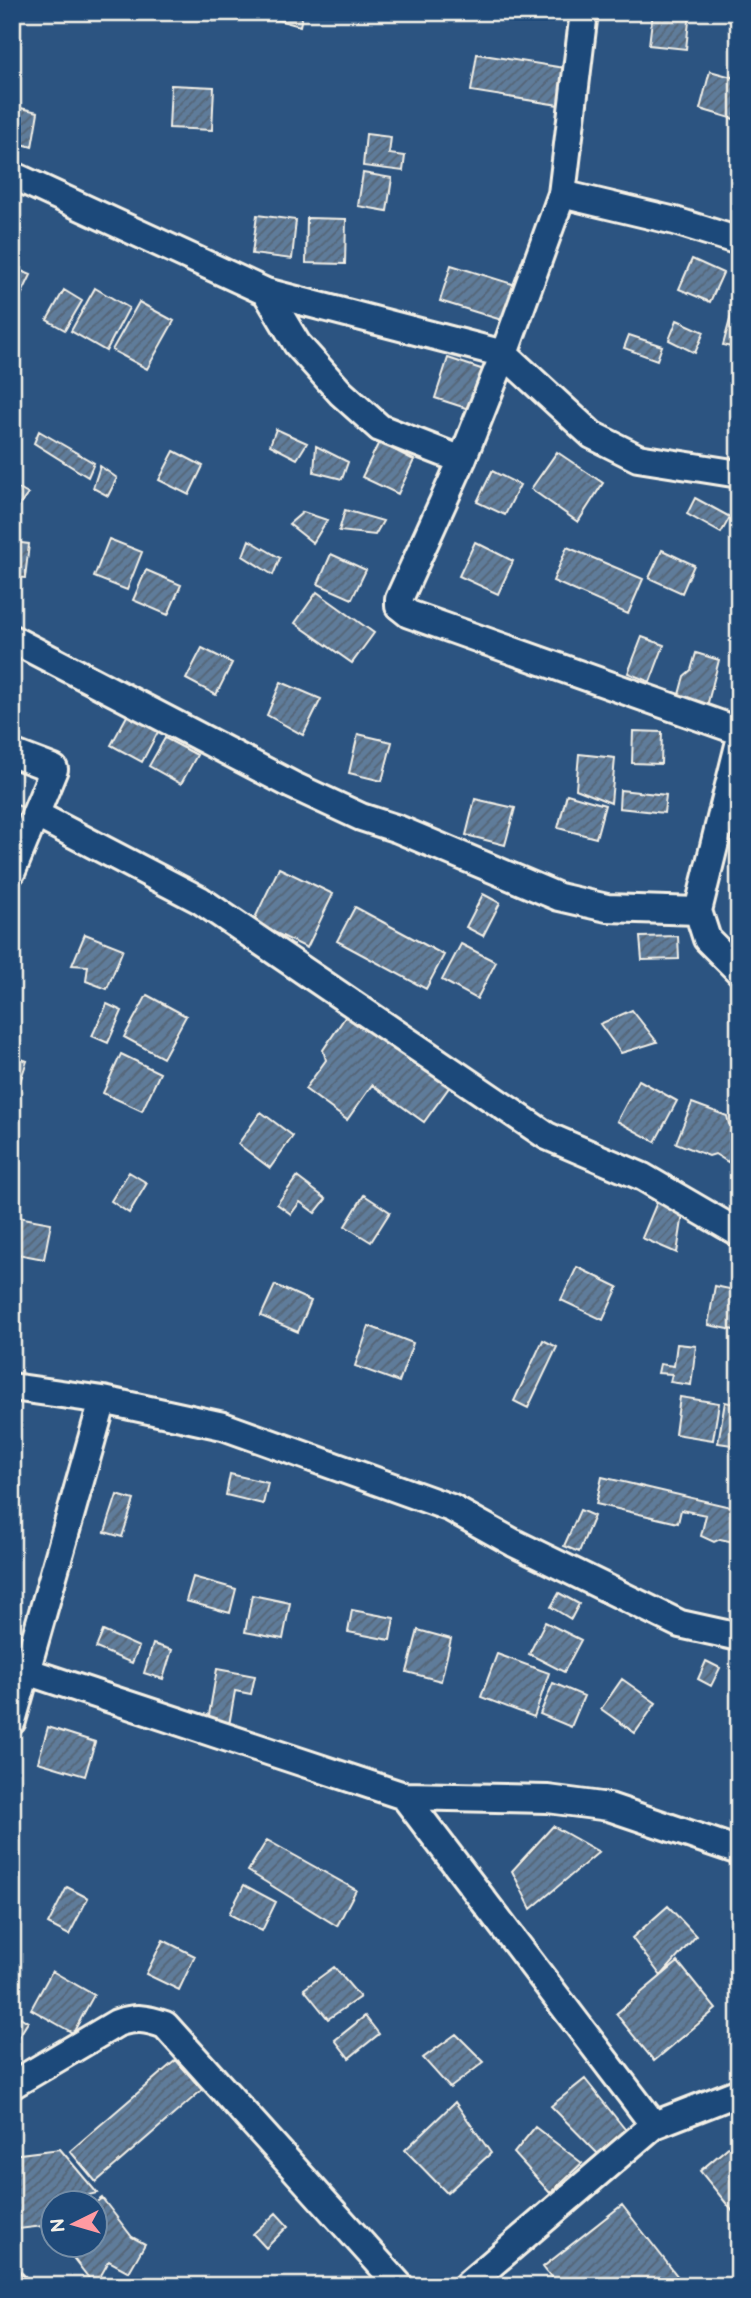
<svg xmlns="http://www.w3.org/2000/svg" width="751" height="2298" font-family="'Balsamiq Sans',sans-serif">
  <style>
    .building { fill: url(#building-hatch); stroke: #f4f1e8; stroke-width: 2 }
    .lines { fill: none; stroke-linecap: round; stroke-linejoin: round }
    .street-casing { stroke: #f4f1e8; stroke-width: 32 }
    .street { stroke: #1f4a7a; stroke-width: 26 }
  </style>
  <defs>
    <pattern id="building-hatch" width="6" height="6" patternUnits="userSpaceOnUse" patternTransform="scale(1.75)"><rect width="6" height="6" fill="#5e7b9a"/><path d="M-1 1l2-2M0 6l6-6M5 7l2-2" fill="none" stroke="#556474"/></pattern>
  </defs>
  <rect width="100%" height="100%" fill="#2c5481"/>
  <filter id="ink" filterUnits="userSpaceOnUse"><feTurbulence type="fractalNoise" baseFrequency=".0143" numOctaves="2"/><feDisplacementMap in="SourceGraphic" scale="14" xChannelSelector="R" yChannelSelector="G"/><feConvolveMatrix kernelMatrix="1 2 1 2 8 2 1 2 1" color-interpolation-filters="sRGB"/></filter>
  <g filter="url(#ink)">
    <path class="building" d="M213,12H247L248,16L214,21Z
      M268,12H303L300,26L267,17Z
      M653,12H690L686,49L649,45Z
      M477,54L565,68L559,105L471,91Z
      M710,71L739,79V103L734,119L700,109Z
      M171,85L214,87L212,130L169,128Z
      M12,106L38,112L32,147L12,141Z
      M366,134L391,137L389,154L405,156L403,171L363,166Z
      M363,173L392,178L387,211L358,206Z
      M257,215L296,220L292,259L252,254Z
      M307,218L346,219L345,264L306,263Z
      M692,259L723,273L710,302L679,289Z
      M451,265L519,286L508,322L440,301Z
      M12,267L31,275L16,306L12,304Z
      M739,287V349L723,345Z
      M95,288L129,308L106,351L71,331Z
      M64,290L82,301L65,330L47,320Z
      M139,302L174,321L147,369L112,350Z
      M677,320L704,332L695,353L669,340Z
      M629,335L662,346L657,360L624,348Z
      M448,358L484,370L472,410L435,398Z
      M276,429L307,443L297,459L270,445Z
      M39,431L94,463L88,477L34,443Z
      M379,442L414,460L398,494L362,477Z
      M316,446L348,462L342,479L314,472Z
      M174,451L203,466L189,495L159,480Z
      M557,452L603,483L578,522L531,489Z
      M100,466L117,478L108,496L93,488Z
      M492,471L520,485L505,515L477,502Z
      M12,485L28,494L12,515Z
      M695,498L730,517L721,533L687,514Z
      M345,510L383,521L375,535L339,531Z
      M303,512L327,520L313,543L289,524Z
      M109,539L142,552L127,590L94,577Z
      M249,540L280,558L273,575L243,556Z
      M12,542L29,544L25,578L12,577Z
      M475,542L513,561L498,594L459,576Z
      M567,547L643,579L628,614L553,581Z
      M662,550L694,565L682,593L649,578Z
      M331,554L366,570L352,599L318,584Z
      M146,570L181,585L168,615L133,600Z
      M317,592L374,633L352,663L295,623Z
      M642,637L664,645L650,682L628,673Z
      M202,648L232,663L216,695L186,679Z
      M696,653L719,660L706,710L677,702L684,676L691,670Z
      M281,682L321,699L303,735L267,715Z
      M128,714L159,730L142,762L111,745Z
      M633,731L662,732L661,764L632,763Z
      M358,734L392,742L382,781L349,773Z
      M165,738L197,755L181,784L149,766Z
      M579,754L615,758L611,803L576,789Z
      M620,790L666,795L664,813L619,808Z
      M567,794L605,805L596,838L558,828Z
      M475,799L515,808L505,845L466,835Z
      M12,803L22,807L12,837Z
      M279,868L333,894L307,948L253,922Z
      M483,894L500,903L483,936L466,927Z
      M355,907L444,955L426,989L337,941Z
      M85,934L123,949L107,989L86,981L88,966L72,965Z
      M678,936L679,959L642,960L640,937Z
      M461,944L496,962L477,999L442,980Z
      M147,995L186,1016L163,1058L124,1037Z
      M107,1004L122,1011L108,1043L92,1036Z
      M350,1010L453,1082L424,1122L372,1085L347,1120L305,1089L326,1060L323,1050Z
      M632,1010L657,1042L621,1053L600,1024Z
      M121,1054L160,1073L142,1111L103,1093Z
      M12,1056L27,1061L16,1093L12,1092Z
      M639,1080L677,1101L655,1142L617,1121Z
      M692,1103L727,1116L729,1124L739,1130V1144L728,1162L715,1154L709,1156L676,1143Z
      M261,1112L293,1136L270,1168L238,1144Z
      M129,1172L147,1183L129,1213L111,1201Z
      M297,1177L326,1199L315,1213L300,1202L291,1214L277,1204Z
      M364,1195L390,1212L371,1242L345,1226Z
      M657,1202L683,1214L677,1253L642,1238Z
      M18,1217L51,1223L44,1259L12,1253Z
      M577,1267L618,1287L603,1320L561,1300Z
      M275,1285L311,1301L298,1332L261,1316Z
      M715,1286L739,1291V1331L708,1325Z
      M369,1326L413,1343L399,1382L355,1366Z
      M543,1340L557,1347L528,1408L514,1401Z
      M677,1344L696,1346L691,1385L670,1382L672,1374L658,1373L660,1364L674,1366Z
      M680,1397L719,1403L713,1440L675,1434Z
      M725,1402L739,1405V1446L718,1443Z
      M230,1474L268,1483L263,1504L226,1495Z
      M602,1477L739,1509V1543L720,1539L714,1542L701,1536L706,1515L681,1510L678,1523L596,1504Z
      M117,1495L134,1500L122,1537L105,1532Z
      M580,1510L594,1516L579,1552L564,1546Z
      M193,1577L236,1589L230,1613L186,1601Z
      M559,1593L579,1604L571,1619L551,1607Z
      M252,1595L290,1603L283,1639L245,1632Z
      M352,1610L394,1618L390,1640L348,1632Z
      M545,1622L581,1640L564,1672L529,1654Z
      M418,1630L451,1639L441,1681L407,1672Z
      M103,1631L139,1647L132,1663L96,1648Z
      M153,1644L172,1650L163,1679L144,1673Z
      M497,1654L549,1673L534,1717L481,1697Z
      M706,1661L720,1668L711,1686L698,1679Z
      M217,1669L255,1676L251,1694L235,1691L229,1725L208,1721Z
      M622,1679L656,1703L635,1733L601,1709Z
      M553,1683L584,1696L571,1727L540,1714Z
      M48,1727L95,1742L85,1776L38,1762Z
      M553,1826L599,1852L531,1909L512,1871Z
      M267,1840L356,1890L337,1926L248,1871Z
      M244,1885L276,1902L262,1931L229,1914Z
      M67,1887L88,1898L69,1935L48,1924Z
      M668,1906L696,1936L661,1976L632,1938Z
      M163,1940L195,1956L179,1990L146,1974Z
      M678,1962L716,2009L654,2061L616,2014Z
      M334,1967L360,1997L328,2019L304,1989Z
      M52,1971L94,1995L73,2033L31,2009Z
      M12,2012L28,2022L12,2048Z
      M365,2016L379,2034L349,2058L335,2040Z
      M456,2034L484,2062L450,2088L423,2058Z
      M176,2060L202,2090L96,2182L70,2151Z
      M585,2079L628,2133L599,2155L551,2106Z
      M455,2102L491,2153L447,2193L405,2150Z
      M535,2127L582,2163L550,2193L514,2153Z
      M732,2144L739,2152V2209L734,2213L700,2171Z
      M60,2149L97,2193L52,2204L51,2225L19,2229L12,2178V2155Z
      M102,2198L132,2237L145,2244L129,2272L109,2261L95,2286L64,2246H94V2204Z
      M622,2205L685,2286H558L543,2267Z
      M276,2213L288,2226L266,2248L253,2234Z"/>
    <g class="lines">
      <defs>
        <path id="street" d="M584,12L562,194L504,354L462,460L399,599V606L409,614L739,731
          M12,175L266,292L504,354L592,435L638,458L739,474
          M562,194L675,221L739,241
          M266,292L297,344L341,393L380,428L462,460
          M12,639L292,785L361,817L398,829L559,897L607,908L698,911
          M739,745L698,911L707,939L739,971
          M12,753L54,769L12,871
          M37,815L200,900L547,1136L643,1177L739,1233
          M12,1387L103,1400L223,1426L451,1508L514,1543L680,1624L739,1637
          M26,1671L404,1796L548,1799L609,1807L739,1851
          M12,1721L103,1400
          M404,1796L654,2125
          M12,2085L117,2023C135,2017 146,2018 165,2025L400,2286
          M12,2284L14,2286
          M466,2286L654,2125L739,2092"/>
      </defs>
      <use href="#street" class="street-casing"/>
      <use href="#street" class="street"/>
    </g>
  </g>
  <rect width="751" height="2298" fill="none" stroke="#1f4a7a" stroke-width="42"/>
  <rect x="21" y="21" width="709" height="2256" fill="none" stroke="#f4f1e8" stroke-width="2.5" filter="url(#ink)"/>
  <g transform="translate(74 2224) rotate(265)"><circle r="33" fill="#1f4a7a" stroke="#748da6" stroke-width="2"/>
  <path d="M0-5L12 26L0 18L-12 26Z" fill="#ff9aa2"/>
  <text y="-10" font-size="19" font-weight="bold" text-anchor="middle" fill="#f4f1e8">N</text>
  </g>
</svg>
